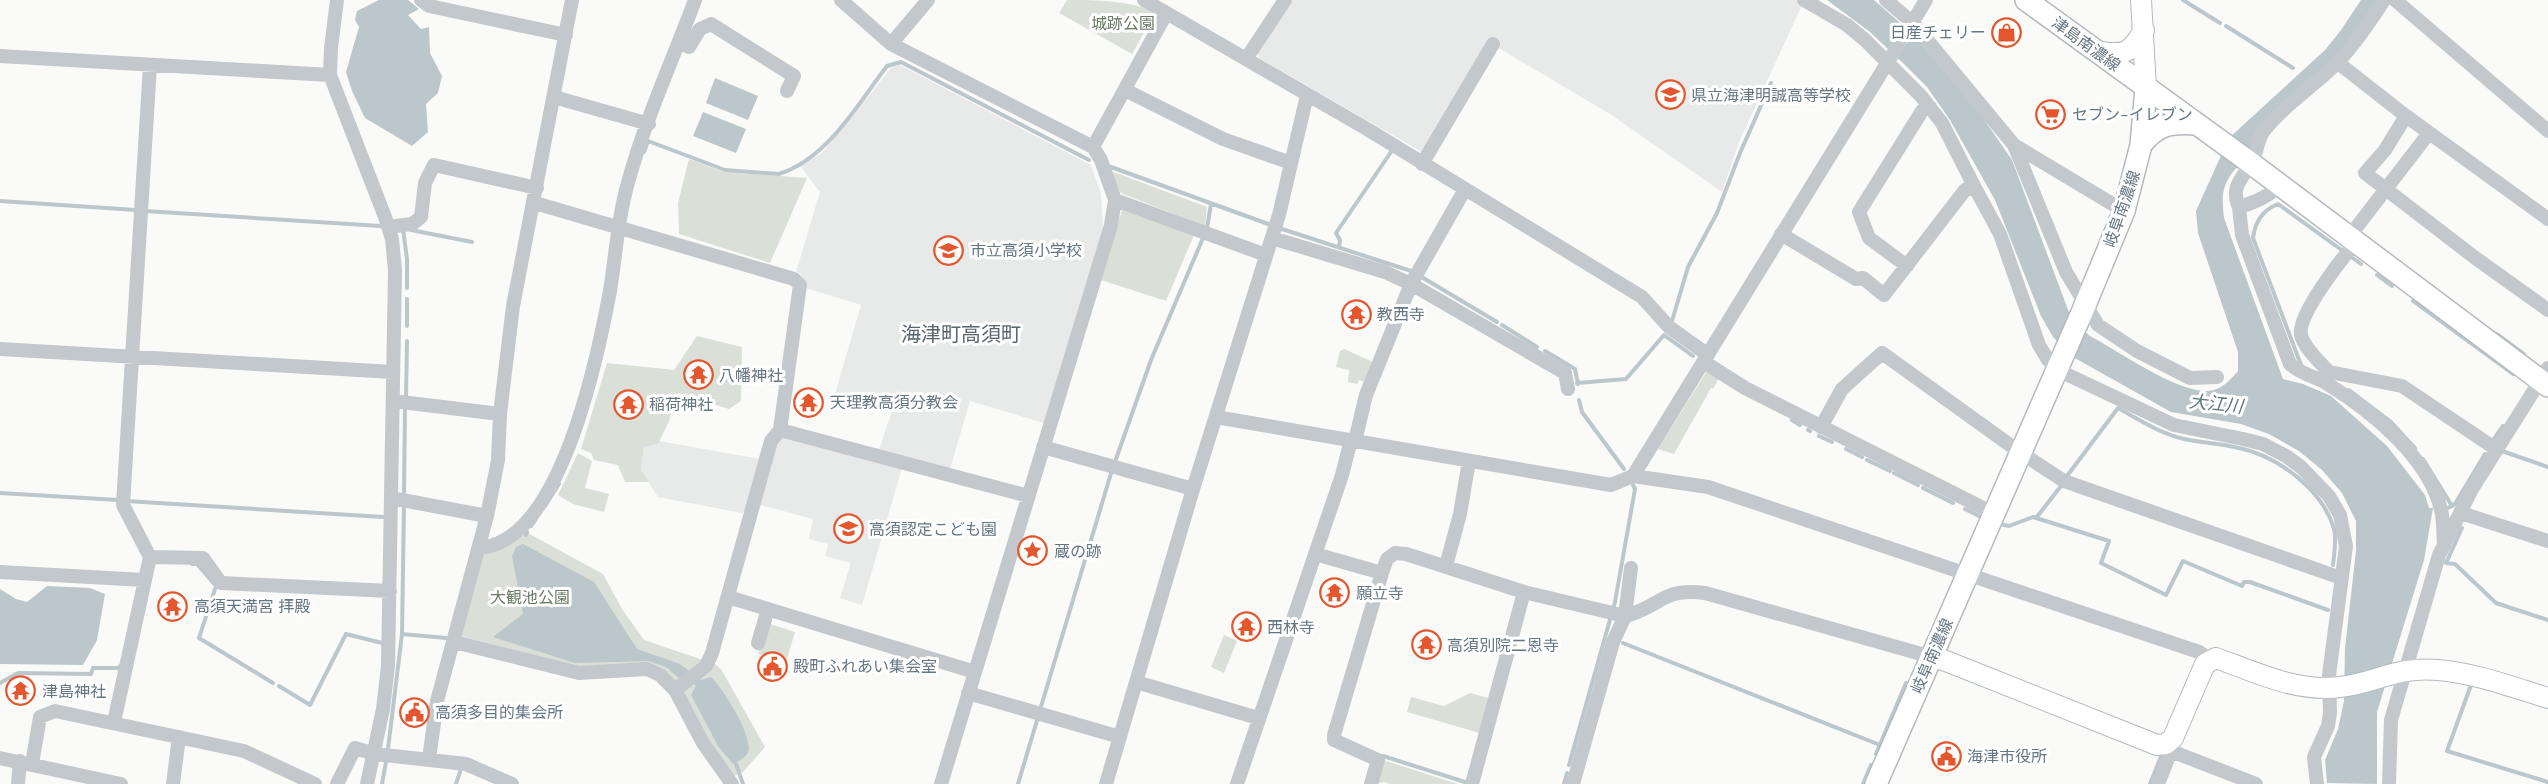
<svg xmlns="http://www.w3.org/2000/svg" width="2548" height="784" font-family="'DM Sans','Noto Sans JP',sans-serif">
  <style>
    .built { fill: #e8e9e9 }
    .green { fill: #dadfd7 }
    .water { fill: #bbc7cb }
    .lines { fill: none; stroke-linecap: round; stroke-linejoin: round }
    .stream { stroke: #bbc7cb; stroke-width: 4 }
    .secondary-casing { stroke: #b3babf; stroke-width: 22 }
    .primary-casing { stroke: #b5babe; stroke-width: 24 }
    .street { stroke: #c3c8cc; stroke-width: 14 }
    .secondary { stroke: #fff; stroke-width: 20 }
    .primary { stroke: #fff; stroke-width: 21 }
    .labels { text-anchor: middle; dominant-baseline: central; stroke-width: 6; stroke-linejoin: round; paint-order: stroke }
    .park-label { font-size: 16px; fill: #687a64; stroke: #fff }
    .poi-label { font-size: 16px; fill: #657683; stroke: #fff; text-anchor: start }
    .street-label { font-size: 16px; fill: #657683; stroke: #fff }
    .water-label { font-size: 18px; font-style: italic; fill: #60757c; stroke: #fff }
    .quarter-label { font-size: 20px; fill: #57646e; stroke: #fff }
  </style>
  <rect width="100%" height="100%" fill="#fafaf8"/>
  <path class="built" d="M1290,0H1796L1803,3L1739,142L1722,192L1610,114L1487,41L1422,152L1259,58L1257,52Z
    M900,65L1091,165L1101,194L1103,229L1044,423L970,401L950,469L879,450L892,411L835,394L861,305L803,287L804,279L800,273L796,272L820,192L800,166L823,152L892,67Z
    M780,437L902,468L862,605L840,598L851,563L825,556L828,544L809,539L813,519L761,505L742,513L658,497L641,470L644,447L654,440L771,461L776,443Z"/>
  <path class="green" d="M1067,0C1090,0 1142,0 1154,15L1132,54L1059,13Z
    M689,159L724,172L807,178L770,263L679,234L678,203Z
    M1111,171L1207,207L1205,226L1123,194L1117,189Z
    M1122,210L1194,235L1166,301L1101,280Z
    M697,336L742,347L741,401L729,409L678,393L669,421L658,444L644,447L641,470L649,482H625L618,465L594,460L591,453L581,449L607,363L674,370Z
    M1344,349L1371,361L1373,365L1367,383L1359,380L1357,384L1348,382L1349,370L1336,367L1340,351Z
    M1707,371L1719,378L1713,389L1711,388L1674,454L1658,449Z
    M578,453L592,461L585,488L609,494L604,512L573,504L558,495Z
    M524,531L603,574L622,609L644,640L715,664L721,669L765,747L743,772L734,776L714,749L673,678L577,667L460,636L481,555Z
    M767,623L795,632L786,662L758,654Z
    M1224,635L1237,641L1224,673L1211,667Z
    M1470,693L1492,699L1483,734L1407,712L1411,697L1444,706Z
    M1383,760L1458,784H1390L1384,782L1376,784Z"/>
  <path class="water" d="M379,0H408L419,9L408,15L421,29L429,27L430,53L442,76L438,93L426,104L428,132L412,146L365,118L352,91L346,72L359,27L355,20L357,11Z
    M1827,0H1874L1914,35L1981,115L2012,160L2070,315L2077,325L2090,336C2118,351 2178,393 2208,391C2222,390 2230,380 2238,371V352L2198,233L2196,211L2229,138L2325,50L2341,30L2361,0H2380L2339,53L2232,173C2221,188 2222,200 2224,218L2283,379L2303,384L2331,396L2387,446L2425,495L2429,508H2433L2424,560L2377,712V784L2327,783L2325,760L2338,729L2344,701L2345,648L2356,551V521L2342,493L2322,470L2299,451L2269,434L2241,424L2171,412L2073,357L2053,337L2041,316L1995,200L1950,120L1927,87L1905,65L1870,32Z
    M715,78L758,96L748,120L706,103Z
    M703,112L746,129L736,153L693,136Z
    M523,544L594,582L637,649L680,664L701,680L711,677C722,687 754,737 748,752C746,758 738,761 733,764L718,746L691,695L696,686L685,675L679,678L666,667L649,661L575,663L493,637L523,614L512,556L516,547Z
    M47,586L90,588L105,594L97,640L83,665L0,664V589L16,599L27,602Z"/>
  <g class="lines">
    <path class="stream" d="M2183,0L2220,23
      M2226,26L2293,68
      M644,152L648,141L725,170L779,174C828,158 857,105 887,66L901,62L1089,160
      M1111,167L1271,225
      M0,201L136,210
      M145,211L381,226
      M1207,228L1211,204
      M1279,228L1411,271
      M403,229L407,259V288
      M411,230L472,242
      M1339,247L1340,240L1336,233L1391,152
      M2350,256L2361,264
      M2377,275L2392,286
      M1420,276L1497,322
      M2413,301L2513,374
      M1672,321L1688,267L1717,213L1740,153L1771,83
      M1502,325L1537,347
      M407,326V299
      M2497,334L2524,354
      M1545,351L1575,369L1578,384
      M2301,365L2253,238C2255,221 2263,210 2278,204L2343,251
      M1577,383L1626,379L1664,335L1693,356
      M2349,390L2391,422L2415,448
      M406,398L407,341
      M1579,400L1582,412L1624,469
      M1792,420L1800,425
      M1808,430L1810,431
      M1819,436L1832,442
      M2494,439L2503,426
      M1846,449L1862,457
      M2502,451L2548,467
      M1116,459L1151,360L1203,238
      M2423,459L2452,506
      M1867,460L1890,471
      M1894,473L1918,485
      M2067,476L2118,408C2138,419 2158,432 2180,438C2199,443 2220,443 2239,448C2278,456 2323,490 2334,529C2337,541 2334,553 2333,565
      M1923,488L1953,503
      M404,492L405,408
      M0,493L118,500
      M126,501L383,517
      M545,506L559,484
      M2448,508L2455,504L2485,454
      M1965,509L1981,517
      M2036,518L2061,486
      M2004,525L2009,526L2033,517L2109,541L2101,563L2166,595L2183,561L2242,586L2244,582H2250L2328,610
      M531,526L536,519
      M2462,528L2446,563L2455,564L2496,603L2548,620
      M526,535L527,532
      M192,564H197L216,586L199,638L273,683
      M402,634L446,638
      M1623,643L1880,745
      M0,683L18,673L91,674L93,668H120V666
      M2471,685L2447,751L2548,782
      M279,686L310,705L346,634L382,643
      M1040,710L1112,470
      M388,749L402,634L404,505
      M1876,754L1906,683
      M1383,756L1465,782
      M735,761L743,784
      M1569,765L1615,602L1635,489L1633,485
      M382,784L386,762
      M456,784L460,772
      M1018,784L1038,717
      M1564,784L1567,773
      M1863,784L1871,765
      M2150,784L2162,754"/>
    <defs>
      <path id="secondary" d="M2141,0L2146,88
        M2097,51C2124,56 2130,54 2144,30
        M1932,657L1946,661L2157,745L2166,744L2173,738L2205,664L2216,658C2255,672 2298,693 2340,687C2376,683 2397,666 2438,670C2475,673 2512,687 2548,698"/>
      <path id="primary" d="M2026,0L2248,161L2548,386
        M2141,145C2157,124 2172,122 2196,124
        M1876,784L2083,310L2124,211L2141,145L2146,88"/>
    </defs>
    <use href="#secondary" class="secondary-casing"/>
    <use href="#primary" class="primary-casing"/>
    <path class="street" d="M337,0L331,48L330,75L385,217L392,239L395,270L388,666L383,709L367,784
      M421,0L429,6L566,35
      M841,0L891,44L1093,147L1101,160L1115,200L1111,225L941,784
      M1144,0L1367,129L1642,297L1669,327L1708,355
      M1886,0L1913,23L2014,145L2066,272L2098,325L2137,351L2190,378L2217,377
      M2395,0L2548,131
      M679,42L689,47L700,29L711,24L794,76L787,91
      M891,44L928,0
      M0,56L330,75
      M1246,59L1285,0
      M2337,62L2406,116L2548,219
      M1125,90L1223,139L1291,163
      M554,97L649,124
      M2406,116L2385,150L2365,173L2474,257L2548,310
      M2014,145L2124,211
      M1093,147L1166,14
      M1422,164L1493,44
      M2279,185C2270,196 2253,203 2239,207L2242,235L2290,364C2300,374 2314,376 2326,383C2370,410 2429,457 2441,510C2444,521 2443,534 2444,546
      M1974,186L2000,234L2039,345L2048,360L2066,374L2174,425L2243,439L2263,444L2286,456L2301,467L2329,496L2340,515L2346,546L2329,675L2330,713L2328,726L2314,757L2317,784
      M1115,200L1266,255
      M535,203L794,279L800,285L780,430L771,441L712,653L706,666L675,690
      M2239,207C2230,187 2242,179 2252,162C2257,153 2257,141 2263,132C2284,105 2313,87 2337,63C2355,44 2370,22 2384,0
      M388,227L412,224L421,217L425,183L434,165L537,188
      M1781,234L1856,279L1863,278L1884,295L1965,190L1974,186L1942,123L1921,96L1865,40L1847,25L1804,0
      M2349,237L2429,133
      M1272,238L1385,272L1411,284L1565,373L1568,389
      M1907,266L1869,238L1859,212L1922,111L1930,107
      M0,349L393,372
      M1704,362L1745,388L1995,514
      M2329,372C2320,362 2304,348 2301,335C2297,315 2343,257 2356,242
      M2324,382L2329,372L2402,386L2496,449
      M393,401L500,414
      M1216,417L1611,485L1633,476L1926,0
      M1821,427L1842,389L1882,353L2021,453L2064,481L2341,578
      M780,430L1028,496
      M1355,441L1366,395L1411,284L1464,191
      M1043,447L1193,489
      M1633,476L1708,487L2199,652L2210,659
      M391,498L487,516
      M2461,513L2548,541
      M479,548C561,543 598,355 610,291C616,253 618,216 629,179C646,118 673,59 695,0
      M1315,554L1382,573L1387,559L1395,553L1406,554L1524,592L1625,616C1661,607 1662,587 1705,593L1932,657
      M150,557L203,558L221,583L390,591
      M1446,566L1460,514L1469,461
      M0,572L144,580
      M728,597L975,672
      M454,642L579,673L647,669L660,675L675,690L703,743L732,784
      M758,643L768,609
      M1136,682L1258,718
      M968,693L1120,737
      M114,722L150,557L123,505L150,65
      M2171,751L2256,784
      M0,758L121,784
      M429,759L437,701L487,516L498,460L500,414L513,306L572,0
      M32,764L40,717L55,711L244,751L315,784
      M18,784L20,761
      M173,784L179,737
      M337,784L355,748L375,754L466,764L512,784
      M1106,784L1193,489L1279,215L1307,95
      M1237,784L1342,475L1351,440
      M1371,784L1378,760L1334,740V735L1382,573
      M1472,784L1524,592
      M1573,784L1613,642L1625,616L1631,568
      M2158,784L2171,751L2166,744
      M2389,784L2391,720L2439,555L2472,489L2548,368"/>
    <use href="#secondary" class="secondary"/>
    <use href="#primary" class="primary"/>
  </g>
  <defs>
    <symbol id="shop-ring" viewBox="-11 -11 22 22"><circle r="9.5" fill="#fff" stroke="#e4572e" stroke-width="1.5"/><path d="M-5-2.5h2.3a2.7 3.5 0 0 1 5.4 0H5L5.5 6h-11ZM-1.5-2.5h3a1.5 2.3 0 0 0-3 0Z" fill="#e4572e"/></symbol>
    <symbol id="school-ring" viewBox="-11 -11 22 22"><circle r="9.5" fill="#fff" stroke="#e4572e" stroke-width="1.5"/><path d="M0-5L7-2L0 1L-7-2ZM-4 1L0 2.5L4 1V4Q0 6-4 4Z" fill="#e4572e"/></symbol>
    <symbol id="supermarket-ring" viewBox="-11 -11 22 22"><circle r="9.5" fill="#fff" stroke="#e4572e" stroke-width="1.5"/><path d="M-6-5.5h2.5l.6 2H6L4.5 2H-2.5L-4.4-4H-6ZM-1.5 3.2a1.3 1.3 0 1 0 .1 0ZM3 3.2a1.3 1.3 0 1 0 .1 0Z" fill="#e4572e"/></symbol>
    <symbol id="temple-ring" viewBox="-11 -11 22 22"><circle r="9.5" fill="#fff" stroke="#e4572e" stroke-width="1.5"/><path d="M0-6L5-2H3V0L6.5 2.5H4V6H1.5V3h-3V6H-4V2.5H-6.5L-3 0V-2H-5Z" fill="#e4572e"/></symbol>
    <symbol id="sight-ring" viewBox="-11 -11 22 22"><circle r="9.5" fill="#fff" stroke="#e4572e" stroke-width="1.5"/><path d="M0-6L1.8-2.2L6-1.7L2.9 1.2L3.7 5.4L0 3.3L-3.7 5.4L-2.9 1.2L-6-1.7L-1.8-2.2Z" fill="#e4572e"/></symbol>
    <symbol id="civic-ring" viewBox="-11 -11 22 22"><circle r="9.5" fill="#fff" stroke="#e4572e" stroke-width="1.5"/><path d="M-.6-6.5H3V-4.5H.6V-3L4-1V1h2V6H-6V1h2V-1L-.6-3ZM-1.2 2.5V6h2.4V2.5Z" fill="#e4572e"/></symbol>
  </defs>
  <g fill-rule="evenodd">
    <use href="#shop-ring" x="1990" y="16" width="33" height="33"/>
    <use href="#school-ring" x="1654" y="78" width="33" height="33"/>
    <use href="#supermarket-ring" x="2034" y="98" width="33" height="33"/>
    <use href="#school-ring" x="932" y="234" width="33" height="33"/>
    <use href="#temple-ring" x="1340" y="298" width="33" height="33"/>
    <use href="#temple-ring" x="682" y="358" width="33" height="33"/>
    <use href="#temple-ring" x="792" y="386" width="33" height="33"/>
    <use href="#temple-ring" x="612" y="388" width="33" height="33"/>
    <use href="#school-ring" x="832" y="512" width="33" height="33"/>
    <use href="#sight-ring" x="1016" y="534" width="33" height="33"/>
    <use href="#temple-ring" x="1318" y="576" width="33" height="33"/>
    <use href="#temple-ring" x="156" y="590" width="33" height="33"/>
    <use href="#temple-ring" x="1230" y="610" width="33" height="33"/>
    <use href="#temple-ring" x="1410" y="628" width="33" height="33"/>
    <use href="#civic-ring" x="756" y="650" width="33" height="33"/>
    <use href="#temple-ring" x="4" y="674" width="33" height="33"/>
    <use href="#civic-ring" x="398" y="696" width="33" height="33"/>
    <use href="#civic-ring" x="1930" y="740" width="33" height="33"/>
  </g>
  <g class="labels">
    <g class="park-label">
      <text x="1123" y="23">城跡公園</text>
      <text x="530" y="597">大観池公園</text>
    </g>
    <g class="poi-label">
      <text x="1986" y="32" text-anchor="end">日産チェリー</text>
      <text x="1691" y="95">県立海津明誠高等学校</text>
      <text x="2072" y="114">セブン-イレブン</text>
      <text x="970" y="250">市立高須小学校</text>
      <text x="1377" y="314">教西寺</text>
      <text x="719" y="375">八幡神社</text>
      <text x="830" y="402">天理教高須分教会</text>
      <text x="649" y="404">稲荷神社</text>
      <text x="869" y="529">高須認定こども園</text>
      <text x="1054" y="551">蔵の跡</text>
      <text x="1356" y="593">願立寺</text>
      <text x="194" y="606">高須天満宮 拝殿</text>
      <text x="1267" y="627">西林寺</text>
      <text x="1447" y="645">高須別院二恩寺</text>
      <text x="793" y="666">殿町ふれあい集会室</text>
      <text x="42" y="691">津島神社</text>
      <text x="435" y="712">高須多目的集会所</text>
      <text x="1967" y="756">海津市役所</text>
    </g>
    <g class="street-label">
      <text transform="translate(2086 44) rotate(36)">津島南濃線</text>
      <text transform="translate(2122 209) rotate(-71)">岐阜南濃線</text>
      <text transform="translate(1932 656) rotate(-66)">岐阜南濃線</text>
    </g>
    <g class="water-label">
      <text transform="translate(2216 404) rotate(6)">大江川</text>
    </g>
    <g class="quarter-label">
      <text x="961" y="334">海津町高須町</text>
    </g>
  </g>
</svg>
